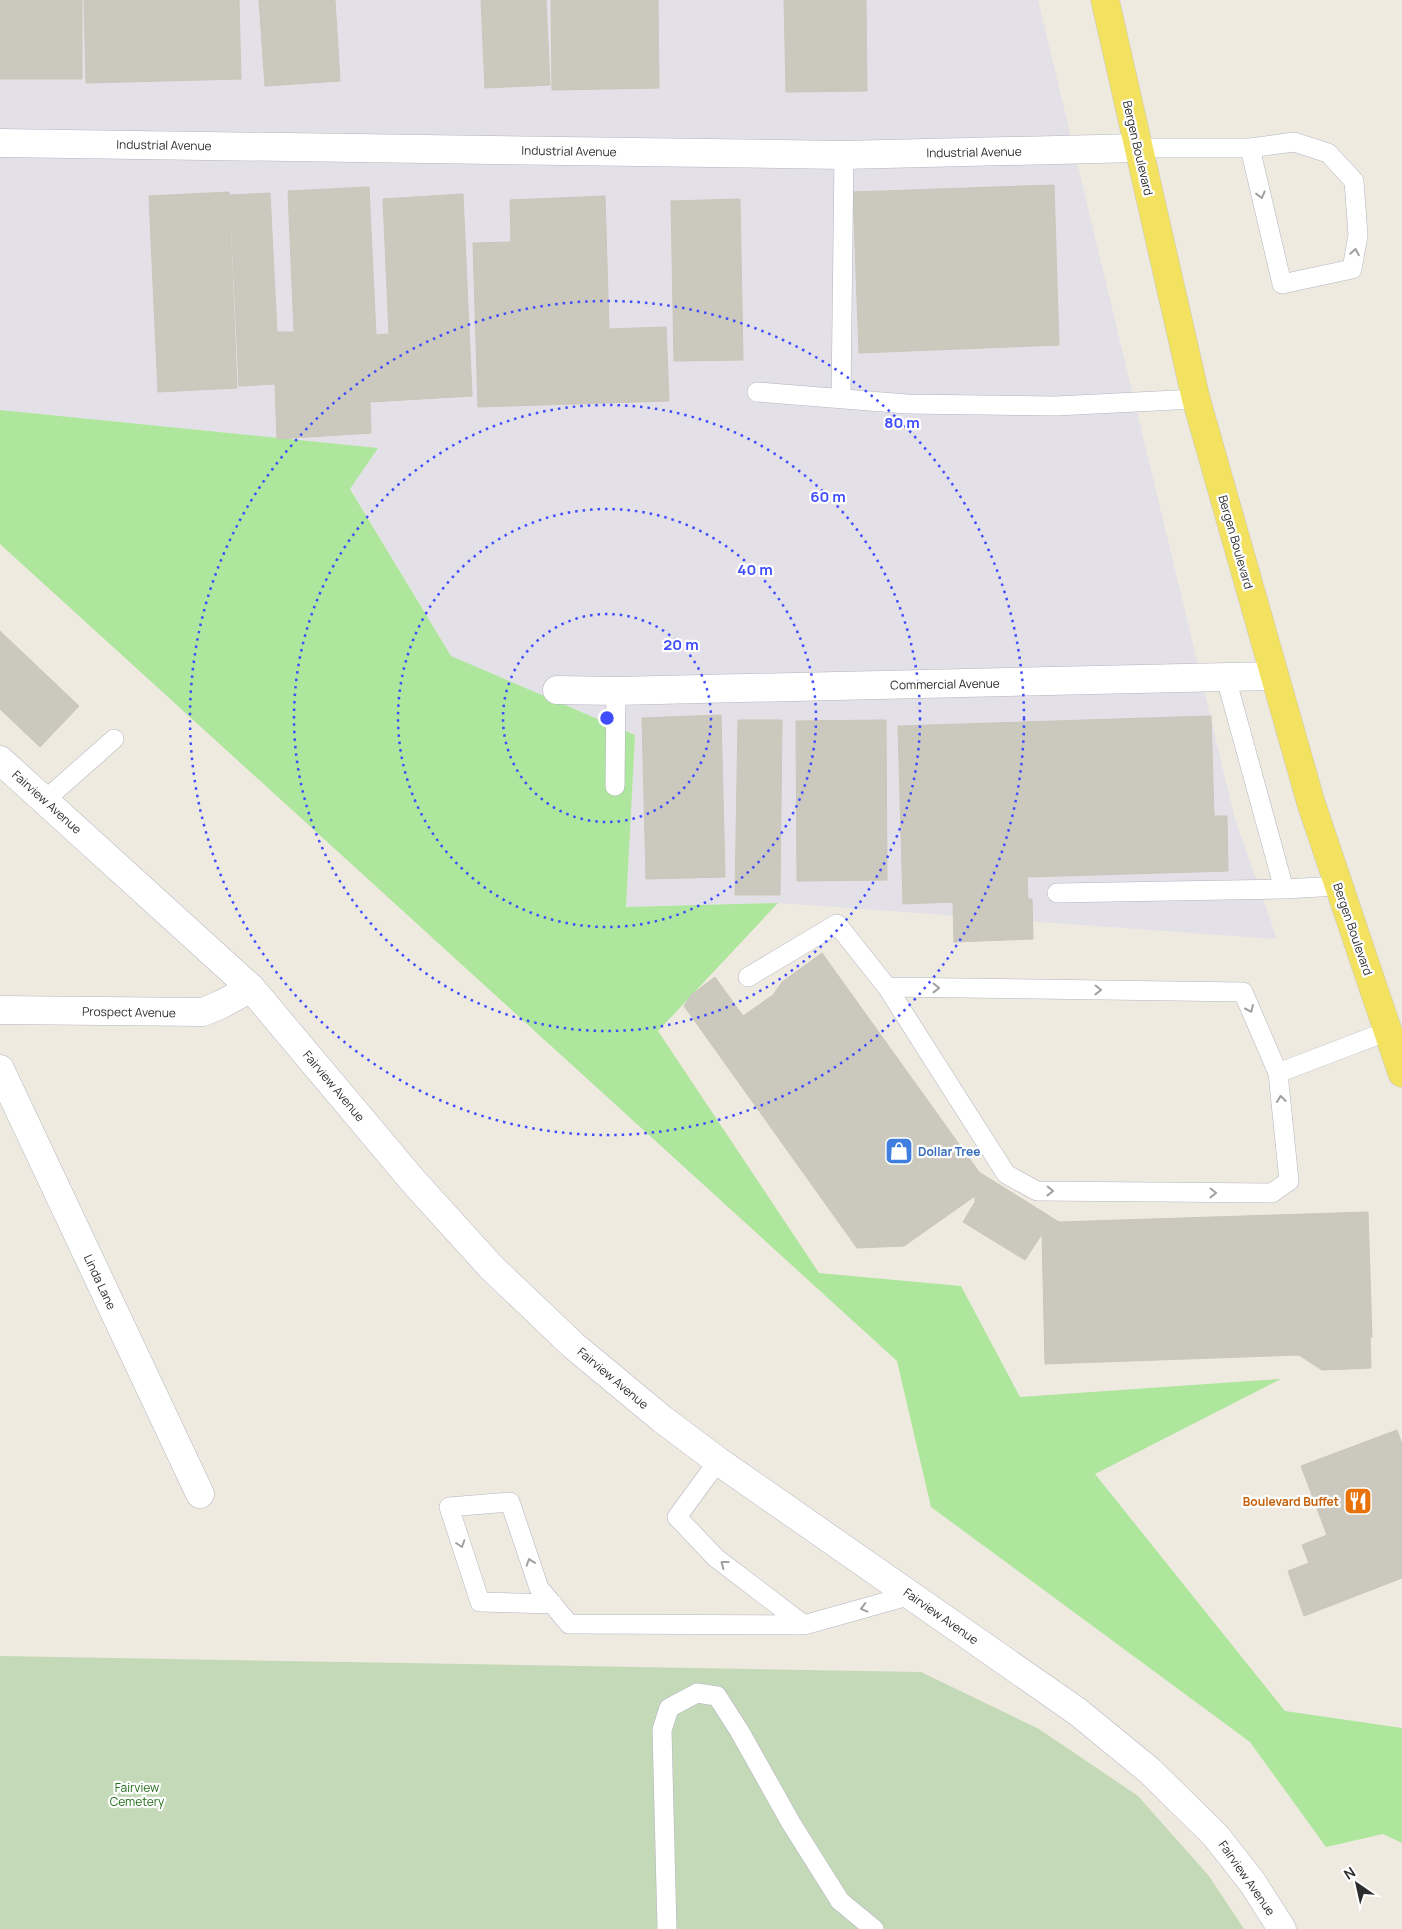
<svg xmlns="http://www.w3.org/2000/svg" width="1402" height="1929" font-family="Manrope,sans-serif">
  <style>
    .industrial { fill: #e3e0e8 }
    .green { fill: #ade69c }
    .cemetery { fill: #c4d9b7 }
    .building { fill: #cbc8be; stroke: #cbc6b9 }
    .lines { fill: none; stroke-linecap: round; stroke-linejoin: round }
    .service-casing { stroke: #b3b4c1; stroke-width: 20 }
    .minor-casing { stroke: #b3b4c1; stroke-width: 29 }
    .secondary-casing { stroke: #b3b4c1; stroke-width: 29 }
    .primary-casing { stroke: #c8c8c8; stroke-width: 29 }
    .service { stroke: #fff; stroke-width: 19 }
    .minor { stroke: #fff; stroke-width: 28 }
    .secondary { stroke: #fff; stroke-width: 28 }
    .primary { stroke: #f3e260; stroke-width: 28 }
    .oneway { stroke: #a0a0a0 }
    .ring { fill: none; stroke: #3f4dfd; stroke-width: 2.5; stroke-dasharray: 2.5 5 }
    .labels { text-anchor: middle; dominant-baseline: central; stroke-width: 4.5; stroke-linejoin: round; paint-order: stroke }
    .street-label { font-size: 12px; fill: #2d2d2d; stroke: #fff }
    .shop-label { font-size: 12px; font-weight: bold; fill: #366cbe; stroke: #fff; text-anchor: start }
    .food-label { font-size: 12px; font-weight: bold; fill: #c56008; stroke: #fff; text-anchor: end }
    .park-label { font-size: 12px; fill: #226e1a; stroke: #fff }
    .centre { fill: #3f4dfd; stroke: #fff; stroke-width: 2.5 }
    .ring-label { font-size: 15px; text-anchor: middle; font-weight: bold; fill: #3f4dfd; stroke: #fff; stroke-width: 4.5; stroke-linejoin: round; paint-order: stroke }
  </style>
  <rect width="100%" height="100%" fill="#efeae0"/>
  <path class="industrial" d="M0,0H1038L1235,819L1277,939L778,903L626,907L635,735L451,656L350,488L378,448L0,410Z"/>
  <path class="green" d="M0,410L378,448L350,489L451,656L635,735L626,907L778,903L658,1031L819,1273L961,1286L1020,1397L1281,1379L1095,1474L1285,1711L1402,1728V1843L1383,1834L1326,1847L1250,1742L931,1507L897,1361L0,544Z"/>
  <path class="cemetery" d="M0,1656L921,1672L1039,1729L1138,1796L1209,1876L1244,1929H0Z"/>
  <path class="building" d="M0,0H82V79H0Z
    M84,0H239L241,79L86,83Z
    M259,0H335L340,81L265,86Z
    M481,0H546L550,85L485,88Z
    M551,0H658L659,88L552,90Z
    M784,0H866L867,91L786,92Z
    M1054,185L1059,345L859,353L853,192Z
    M369,187L376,335L389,334L383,199L463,194L472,396L370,402L371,433L277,439L275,384L239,386L230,195L270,193L277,332H294L288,191Z
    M229,192L237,388L158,392L149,196Z
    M605,196L609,329L666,327L669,401L478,407L473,243L511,242L510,200Z
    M740,199L743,360L674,361L671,201Z
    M0,631L79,706L40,747L0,709Z
    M721,715L725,877L646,879L642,718Z
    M1211,716L1214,816H1227L1228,871L1027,877L1028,899H1032L1033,939L954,942L953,902L903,904L898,726Z
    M738,720H782L780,895H735Z
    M886,720L887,880L797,881L796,721Z
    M822,953L979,1172L1059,1222L1368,1212L1372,1338L1370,1336L1371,1368L1322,1370L1299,1355L1045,1364L1042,1234L1025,1260L963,1222L975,1202V1196L904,1246L857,1248L684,1006L691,995L715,977L743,1016L773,995L782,982Z
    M1397,1430L1402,1444V1578L1304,1616L1288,1571L1309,1563L1302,1545L1327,1535L1301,1466Z"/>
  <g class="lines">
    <defs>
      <path id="service" d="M1138,148H1250L1294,142L1328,153L1354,181L1358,235L1352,269L1282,284L1250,148
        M757,392L907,404L1056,406L1196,399
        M841,398L844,155
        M1226,678L1284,889
        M615,786L616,691
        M45,800L114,739
        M1057,893L1284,889L1338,886
        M748,977L837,924L887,987L1006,1174L1037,1191L1272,1193L1289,1181L1278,1073L1243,992L887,987
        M1278,1073L1388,1031
        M718,1461L677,1517L716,1558L804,1625L911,1595
        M553,1604L480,1602L449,1507L510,1502L539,1588L569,1624L804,1625
        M667,1929L662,1730L669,1708L697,1693L717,1696L740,1732L791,1823L840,1901L874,1929"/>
      <path id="minor" d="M0,143L844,155L1138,148
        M557,690L616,691L1273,676
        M0,1010L203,1012L222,1004L251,988
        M0,1069L200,1494"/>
      <path id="secondary" d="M0,760L251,988L414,1182L491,1267L574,1346L662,1419L718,1461L1078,1712L1150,1771L1216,1836L1252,1882L1282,1929"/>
      <path id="primary" d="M1105,0L1196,399L1311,803L1402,1073"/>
    </defs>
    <use href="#service" class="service-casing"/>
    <use href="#minor" class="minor-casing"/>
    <use href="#secondary" class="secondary-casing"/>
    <use href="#primary" class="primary-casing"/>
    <use href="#service" class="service"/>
    <use href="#minor" class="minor"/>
    <use href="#secondary" class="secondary"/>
    <use href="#primary" class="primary"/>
  </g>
  <defs><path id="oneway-chevron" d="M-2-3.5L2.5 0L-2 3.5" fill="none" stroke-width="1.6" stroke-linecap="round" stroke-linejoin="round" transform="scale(1.25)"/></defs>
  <g class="oneway">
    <use href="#oneway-chevron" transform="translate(1261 195) rotate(76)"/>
    <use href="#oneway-chevron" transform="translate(1355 252) rotate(-80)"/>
    <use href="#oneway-chevron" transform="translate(936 988) rotate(1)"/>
    <use href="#oneway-chevron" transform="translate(1098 990) rotate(1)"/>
    <use href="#oneway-chevron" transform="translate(1250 1009) rotate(66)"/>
    <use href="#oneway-chevron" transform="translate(1281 1099) rotate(-96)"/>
    <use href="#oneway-chevron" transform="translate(1050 1191) rotate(1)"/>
    <use href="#oneway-chevron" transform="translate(1213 1193) rotate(1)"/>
    <use href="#oneway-chevron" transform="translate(461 1544) rotate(72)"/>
    <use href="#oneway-chevron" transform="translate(530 1562) rotate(-109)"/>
    <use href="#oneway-chevron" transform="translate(724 1564) rotate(-143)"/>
    <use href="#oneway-chevron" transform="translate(864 1608) rotate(165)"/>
  </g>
  <g class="ring">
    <circle cx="607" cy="718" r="104"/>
    <circle cx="607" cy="718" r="209"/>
    <circle cx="607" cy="718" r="313"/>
    <circle cx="607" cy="718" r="417"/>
  </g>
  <defs>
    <symbol id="shop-square" viewBox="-11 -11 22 22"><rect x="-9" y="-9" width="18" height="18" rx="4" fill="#3f7fe0" stroke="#fff"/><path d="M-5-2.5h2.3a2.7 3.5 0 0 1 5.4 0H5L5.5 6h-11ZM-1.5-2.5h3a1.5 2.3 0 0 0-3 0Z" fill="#fff"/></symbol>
    <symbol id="restaurant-square" viewBox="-11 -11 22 22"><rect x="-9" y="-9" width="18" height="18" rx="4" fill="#e8710a" stroke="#fff"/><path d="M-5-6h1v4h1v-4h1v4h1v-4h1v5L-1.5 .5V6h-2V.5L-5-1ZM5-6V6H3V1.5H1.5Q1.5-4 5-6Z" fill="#fff"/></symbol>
  </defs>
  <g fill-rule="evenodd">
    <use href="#shop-square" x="883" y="1135" width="32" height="32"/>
    <use href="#restaurant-square" x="1342" y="1485" width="32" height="32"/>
  </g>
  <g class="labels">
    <g class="street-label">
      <text transform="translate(164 145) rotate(1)">Industrial Avenue</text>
      <text transform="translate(1138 148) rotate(77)">Bergen Boulevard</text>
      <text transform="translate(569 151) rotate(1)">Industrial Avenue</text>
      <text transform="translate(974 152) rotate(-1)">Industrial Avenue</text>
      <text transform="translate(1236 542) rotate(74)">Bergen Boulevard</text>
      <text transform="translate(945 684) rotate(-1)">Commercial Avenue</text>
      <text transform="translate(47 802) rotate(42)">Fairview Avenue</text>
      <text transform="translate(1353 929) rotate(71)">Bergen Boulevard</text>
      <text transform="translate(129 1012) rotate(1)">Prospect Avenue</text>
      <text transform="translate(334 1086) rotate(50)">Fairview Avenue</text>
      <text transform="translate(100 1282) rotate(65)">Linda Lane</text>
      <text transform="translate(613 1378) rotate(40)">Fairview Avenue</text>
      <text transform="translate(941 1616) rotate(35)">Fairview Avenue</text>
      <text transform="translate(1247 1878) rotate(55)">Fairview Avenue</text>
    </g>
    <g class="shop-label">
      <text x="918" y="1151">Dollar Tree</text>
    </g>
    <g class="food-label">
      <text x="1339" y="1501">Boulevard Buffet</text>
    </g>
    <g class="park-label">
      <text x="137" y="1787">Fairview<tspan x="137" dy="14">Cemetery</tspan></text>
    </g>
  </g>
  <circle cx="607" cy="718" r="8" class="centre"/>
  <g class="ring-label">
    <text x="902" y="428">80 m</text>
    <text x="828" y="502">60 m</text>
    <text x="755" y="575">40 m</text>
    <text x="681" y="650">20 m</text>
  </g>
  <g transform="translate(1357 1884) rotate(326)" stroke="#ffffff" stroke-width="4" paint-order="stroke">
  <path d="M0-4L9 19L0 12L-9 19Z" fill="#2d2d2d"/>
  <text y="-8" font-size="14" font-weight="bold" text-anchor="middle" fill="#2d2d2d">N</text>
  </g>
</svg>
